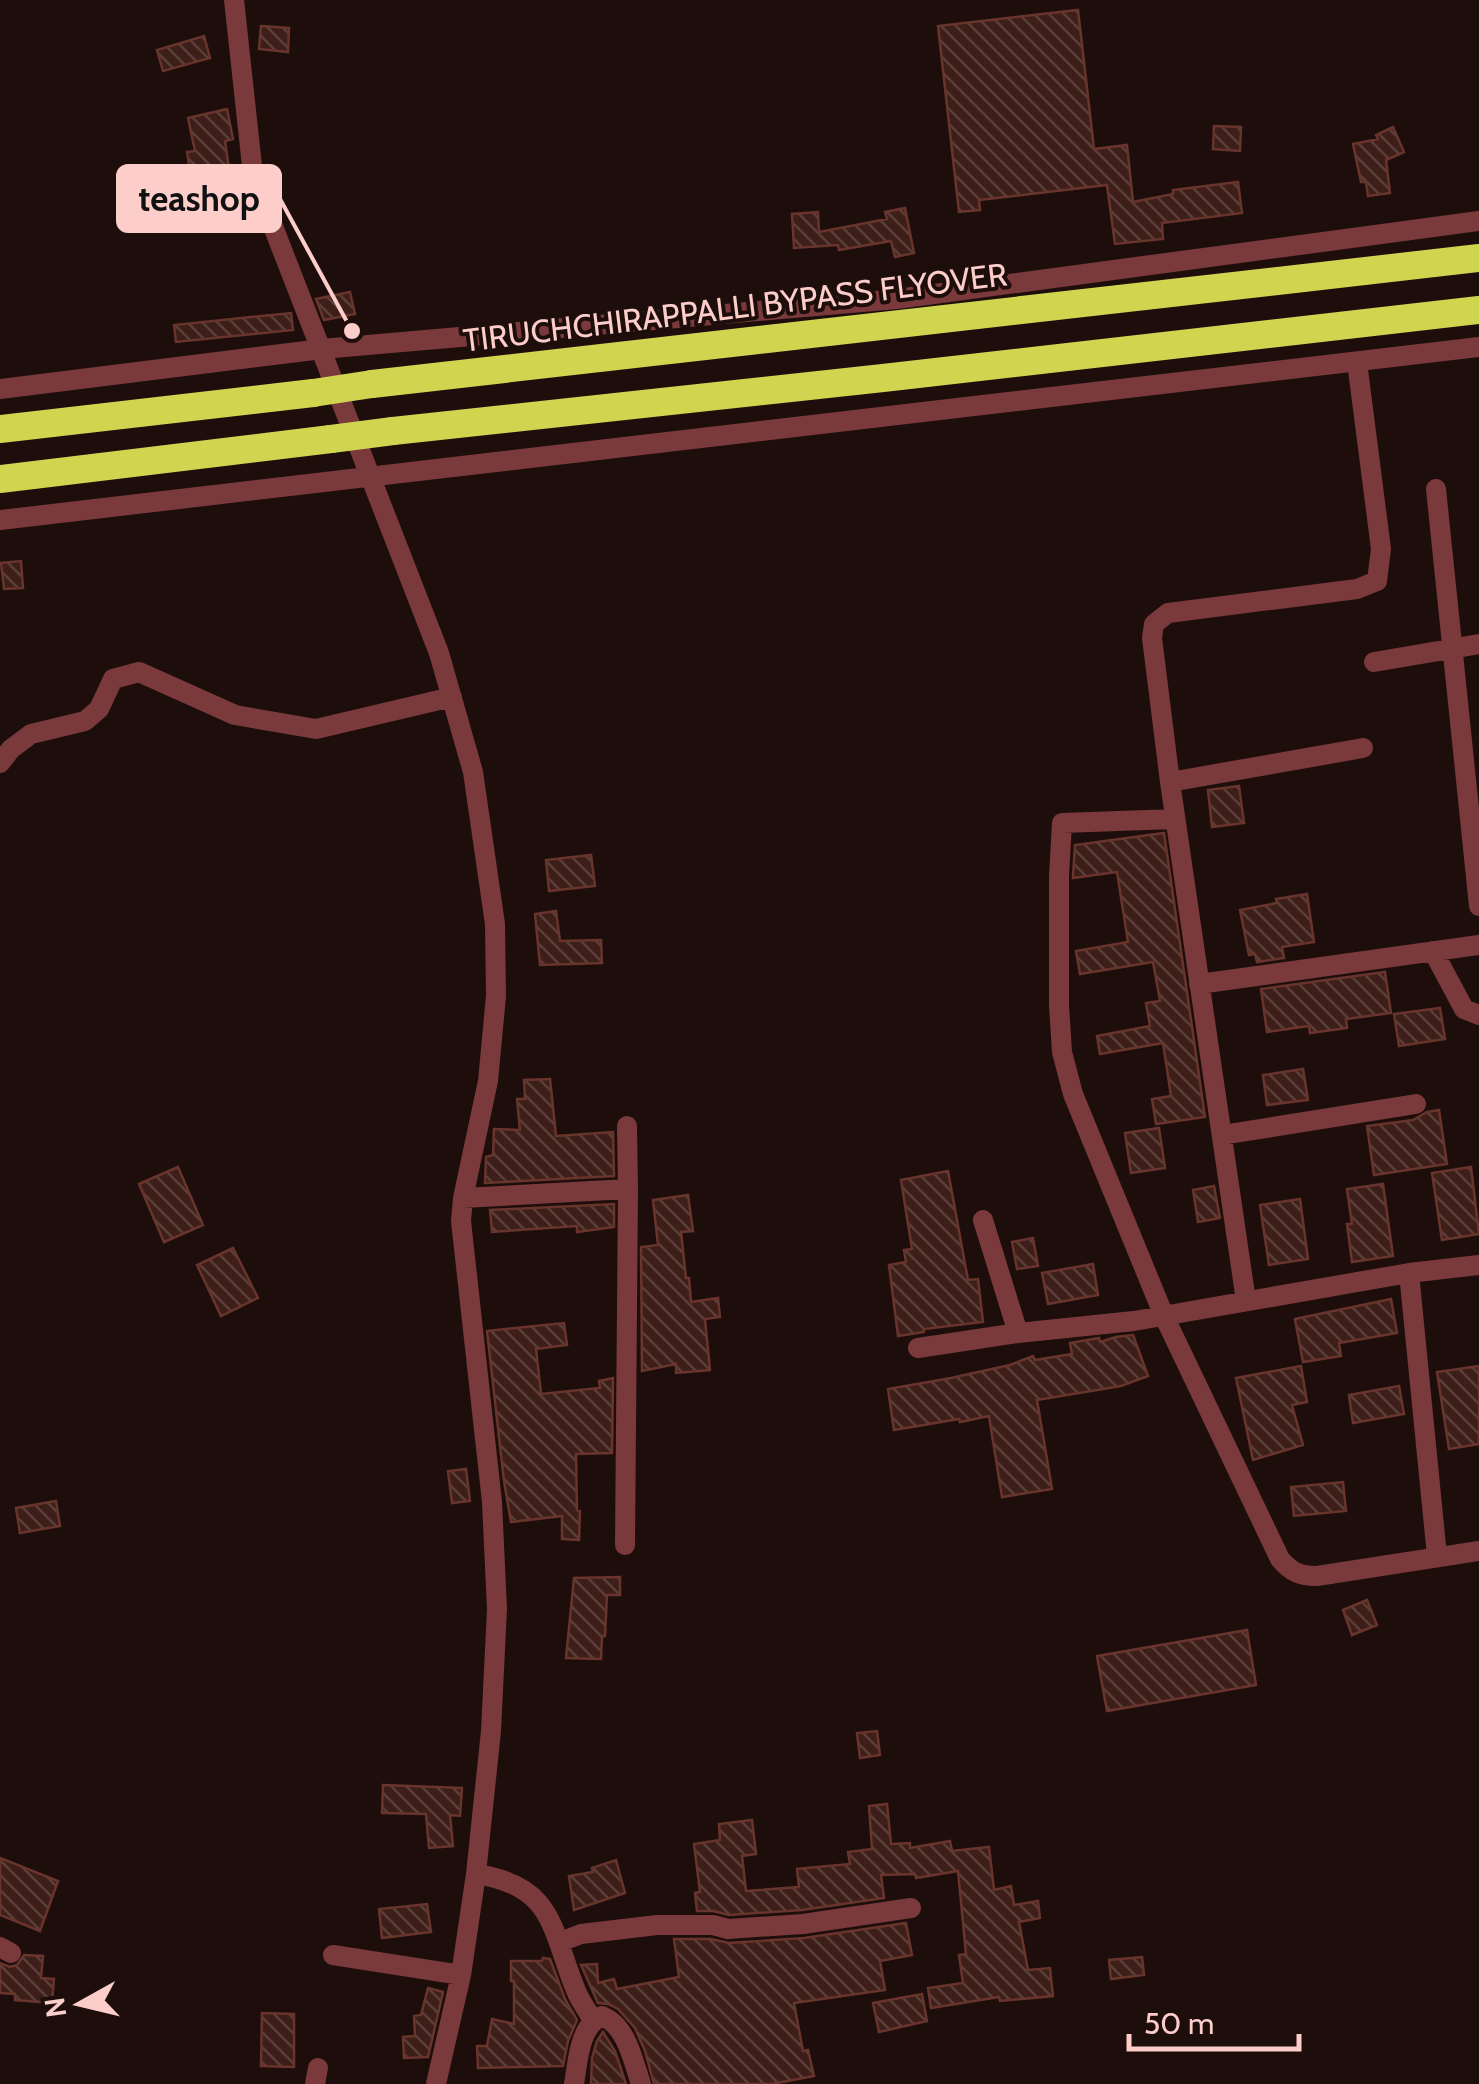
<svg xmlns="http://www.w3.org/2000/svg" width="1479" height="2084" font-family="Cabin,sans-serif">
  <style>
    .building { fill: url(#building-back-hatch); stroke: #68342c; stroke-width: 2.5 }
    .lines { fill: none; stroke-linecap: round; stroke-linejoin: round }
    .minor { stroke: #7a393a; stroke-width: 20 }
    .tertiary { stroke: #7a393a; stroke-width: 20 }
    .trunk { stroke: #d0d550; stroke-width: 28 }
    .trunk-bridge { stroke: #d0d550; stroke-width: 28 }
    .labels { text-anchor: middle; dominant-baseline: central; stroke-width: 8; stroke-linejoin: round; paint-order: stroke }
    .street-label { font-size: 32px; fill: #fdcdca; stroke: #1d0e0c }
    .leader { fill: none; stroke: #fdcdca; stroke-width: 4 }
    .callout-dot { fill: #fdcdca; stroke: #1d0e0c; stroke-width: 4 }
    .callout { fill: #fdcdca; stroke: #fdcdca; stroke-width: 4 }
    .callout-label { font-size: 35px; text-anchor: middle; font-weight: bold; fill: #111 }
  </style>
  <defs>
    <pattern id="building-back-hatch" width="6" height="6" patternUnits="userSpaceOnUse" patternTransform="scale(2.5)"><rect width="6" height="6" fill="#3d1e19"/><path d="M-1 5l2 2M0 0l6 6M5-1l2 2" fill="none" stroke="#5a3e39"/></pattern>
  </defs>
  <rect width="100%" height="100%" fill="#1d0e0c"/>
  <path class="building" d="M1078,10L1094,149L1127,145L1133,202L1173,194V190L1238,182L1242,213L1162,223L1163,239L1115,244L1107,185L979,200L980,210L959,212L938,26Z
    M261,26L289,28L288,52L259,49Z
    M204,36L210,58L163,71L157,50Z
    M227,109L233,139L225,141L230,176L192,182L187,152L195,151L188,118Z
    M1214,126L1241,127L1240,151L1213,149Z
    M1393,127L1404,152L1386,160L1390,193L1368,196L1366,182H1361L1353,144L1378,139L1376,135Z
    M905,208L914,253L895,257L891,241L839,250L838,245L794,248L792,214L818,212L819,232L887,219L885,212Z
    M350,292L355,314L324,320L316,299Z
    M291,313L293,330L176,342L174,325Z
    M21,561L23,588L4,589L1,563Z
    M1239,786L1244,823L1212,827L1208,790Z
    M1164,833L1205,1117L1156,1124L1152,1099L1171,1096L1163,1043L1100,1054L1097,1036L1150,1026L1146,1003L1160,1001L1153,962L1080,974L1076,951L1128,942L1117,872L1073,878V876L1075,845Z
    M591,855L595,886L549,891L546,860Z
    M1307,894L1314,942L1282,947L1284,958L1257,962L1255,954L1249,955L1240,910L1277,903L1276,899Z
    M556,911L560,941L601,940L602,963L540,965L535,914Z
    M1385,972L1391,1013L1346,1019L1347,1028L1310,1033L1309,1026L1267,1032L1261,989Z
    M1440,1008L1445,1039L1399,1046L1394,1014Z
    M1303,1069L1308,1100L1267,1105L1263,1075Z
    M550,1079L556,1136L613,1132L614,1176L485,1183L486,1157L493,1155L494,1129L520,1130L517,1099H525L524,1080Z
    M1439,1110L1447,1164L1374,1175L1367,1126L1413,1120L1427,1112Z
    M1159,1128L1165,1168L1131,1173L1125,1133Z
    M178,1167L203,1225L164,1242L139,1184Z
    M1471,1167L1479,1234L1442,1240L1432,1173Z
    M948,1171L968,1280L978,1279L983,1322L924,1329V1332L898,1336L889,1265L906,1262L904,1250L912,1249L901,1180Z
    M1383,1184L1393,1256L1352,1262L1347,1224H1352L1347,1189Z
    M1214,1186L1220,1218L1198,1222L1193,1190Z
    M688,1195L693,1231L681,1232L686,1278H689L691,1302L718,1298L720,1317L705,1319L710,1370L676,1373V1364L642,1371L641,1247L658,1245L653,1200Z
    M1300,1199L1308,1259L1269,1265L1260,1205Z
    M614,1204V1227L577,1232V1226L492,1232L490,1210Z
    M1033,1238L1038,1266L1017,1269L1012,1242Z
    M233,1248L258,1298L221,1316L197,1265Z
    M1093,1264L1098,1295L1048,1304L1042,1273Z
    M1391,1299L1397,1333L1339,1343L1341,1356L1303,1362L1295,1319Z
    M564,1323L567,1345L536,1349L541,1394L600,1388L599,1381L613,1378L612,1453L576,1454L577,1510L580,1511L579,1540L562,1539V1516L511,1522L504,1481L487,1331Z
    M1133,1335L1148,1376L1121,1386L1037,1400L1052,1489L1002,1497L989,1416L960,1422L959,1419L894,1430L888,1389L951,1378L1010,1365L1033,1356L1035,1360L1072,1354L1070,1343L1099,1338L1100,1342L1116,1337Z
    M1301,1366L1307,1402L1292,1405L1303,1445L1253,1460L1236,1378Z
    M1479,1366V1444L1449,1449L1437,1372Z
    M1399,1386L1404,1414L1353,1423L1349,1395Z
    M466,1469L470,1501L452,1503L448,1471Z
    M1343,1482L1346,1511L1294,1516L1291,1487Z
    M56,1501L60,1526L20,1533L16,1508Z
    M620,1577V1595H607L605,1636H602L601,1659L566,1658L574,1578Z
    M1367,1600L1377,1625L1352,1635L1343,1610Z
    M1247,1630L1256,1685L1107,1711L1097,1656Z
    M877,1731L880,1755L860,1758L857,1733Z
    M383,1785L462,1788L460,1816L450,1815L453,1846L429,1848L426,1814L382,1813Z
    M887,1804L891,1844L910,1843V1848L950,1841L952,1851L989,1847L994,1890L1011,1886L1014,1905L1038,1901L1040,1918L1019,1922L1028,1970L1050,1968L1053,1996L1000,2001L999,1997L931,2008L928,1988L963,1983L959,1955L966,1954L958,1871L916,1878L915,1874L881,1875L884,1898L802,1910L729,1915L713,1911H697L695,1893L700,1892L694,1844L720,1840L719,1824L752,1820L756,1854L742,1856L746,1891L799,1887L797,1869L850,1864L848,1852L872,1849L869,1806Z
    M0,1858L58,1881L40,1931L0,1915Z
    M616,1860L625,1893L574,1910L569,1876L593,1872L592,1868Z
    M427,1904L431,1932L382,1938L379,1909Z
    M906,1923L912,1955L880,1961L885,1990L794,2003L803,2051L808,2050L814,2076L772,2084H654L645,2051L635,2028L618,2009L608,2004L598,2003L581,1965L597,1964L598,1983L614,1979L617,1989L679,1977L674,1939H711L729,1943L804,1938Z
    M24,1955L43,1956L41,1978L54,1979L52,2003L15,2000V1994L0,1993V1963L10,1967L17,1965Z
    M1142,1957L1144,1975L1111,1979L1109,1960Z
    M543,1958L550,1959L565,1999L577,2020L568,2041L563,2066L478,2068L477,2046H487L492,2019L514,2024V1981H511V1961H542Z
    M428,1988L443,1992L428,2057L404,2058L403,2037L415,2036L414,2016L421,2015Z
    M922,1994L927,2021L879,2032L873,2003Z
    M262,2013L294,2014V2067L261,2066Z
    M603,2032L615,2051L626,2084H591L592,2058L597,2041Z"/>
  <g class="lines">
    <path class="minor" d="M234,0L253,175L439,653L473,772L495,924L496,996L488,1081L463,1198L461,1221L492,1502L497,1609L491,1731L476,1874L461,1975L436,2084
      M1436,489L1479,906
      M1374,662L1479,644
      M0,763L11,749L31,734L85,721L99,709L113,679L139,672L235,715L316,729L452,697
      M1170,782L1363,748
      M1175,819L1062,823L1059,876V1005L1062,1052L1073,1094L1164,1316L1280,1559C1291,1572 1300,1576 1317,1576L1479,1551
      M1433,951L1464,1009L1479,1015
      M1199,984L1479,945
      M1222,1135L1416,1104
      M463,1198L628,1189
      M983,1220L1018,1333
      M1409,1273L1437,1556
      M1246,1301L1170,782L1152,638L1154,624L1168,613L1357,589L1377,581L1381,549L1357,362
      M918,1348L1018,1333L1134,1321L1409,1273L1479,1265
      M625,1545L628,1189L627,1126
      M476,1874C556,1886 551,1931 577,1993C581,2002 588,2012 593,2020
      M560,1942L581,1934L657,1925H713L728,1929L803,1924L911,1908
      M0,1947L11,1953
      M333,1955L461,1975
      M315,2084L318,2068
      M574,2084C578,2061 579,2026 602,2016C627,2026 633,2061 641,2084"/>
    <path class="tertiary" d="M0,389L322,349L897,299L1479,221
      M0,520L1479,347"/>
    <path class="trunk" d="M372,384L1479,258
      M0,429L313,393
      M393,431L883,378L1479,310
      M0,479L331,439"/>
    <path class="trunk-bridge" d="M313,393L372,384
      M331,439L393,431"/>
  </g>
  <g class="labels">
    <g class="street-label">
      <text transform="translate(735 307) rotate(-7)">TIRUCHCHIRAPPALLI BYPASS FLYOVER</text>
    </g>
  </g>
  <path class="leader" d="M352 331L280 199"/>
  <circle class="callout-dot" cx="352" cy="331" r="10"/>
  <rect class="callout" x="118" y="166" width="162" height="65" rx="10"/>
  <g class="callout-label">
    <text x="199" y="211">teashop</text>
  </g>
  <g transform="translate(80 2004) rotate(262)" stroke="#1d0e0c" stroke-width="8" paint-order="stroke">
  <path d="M0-8L18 38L0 25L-18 38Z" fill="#fdcdca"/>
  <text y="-15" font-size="28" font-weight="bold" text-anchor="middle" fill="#fdcdca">N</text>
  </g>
  <path d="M1129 2034v15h170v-15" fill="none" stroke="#fdcdca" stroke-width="5"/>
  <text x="1144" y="2034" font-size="30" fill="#fdcdca" stroke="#1d0e0c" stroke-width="8" paint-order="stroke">50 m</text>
</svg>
